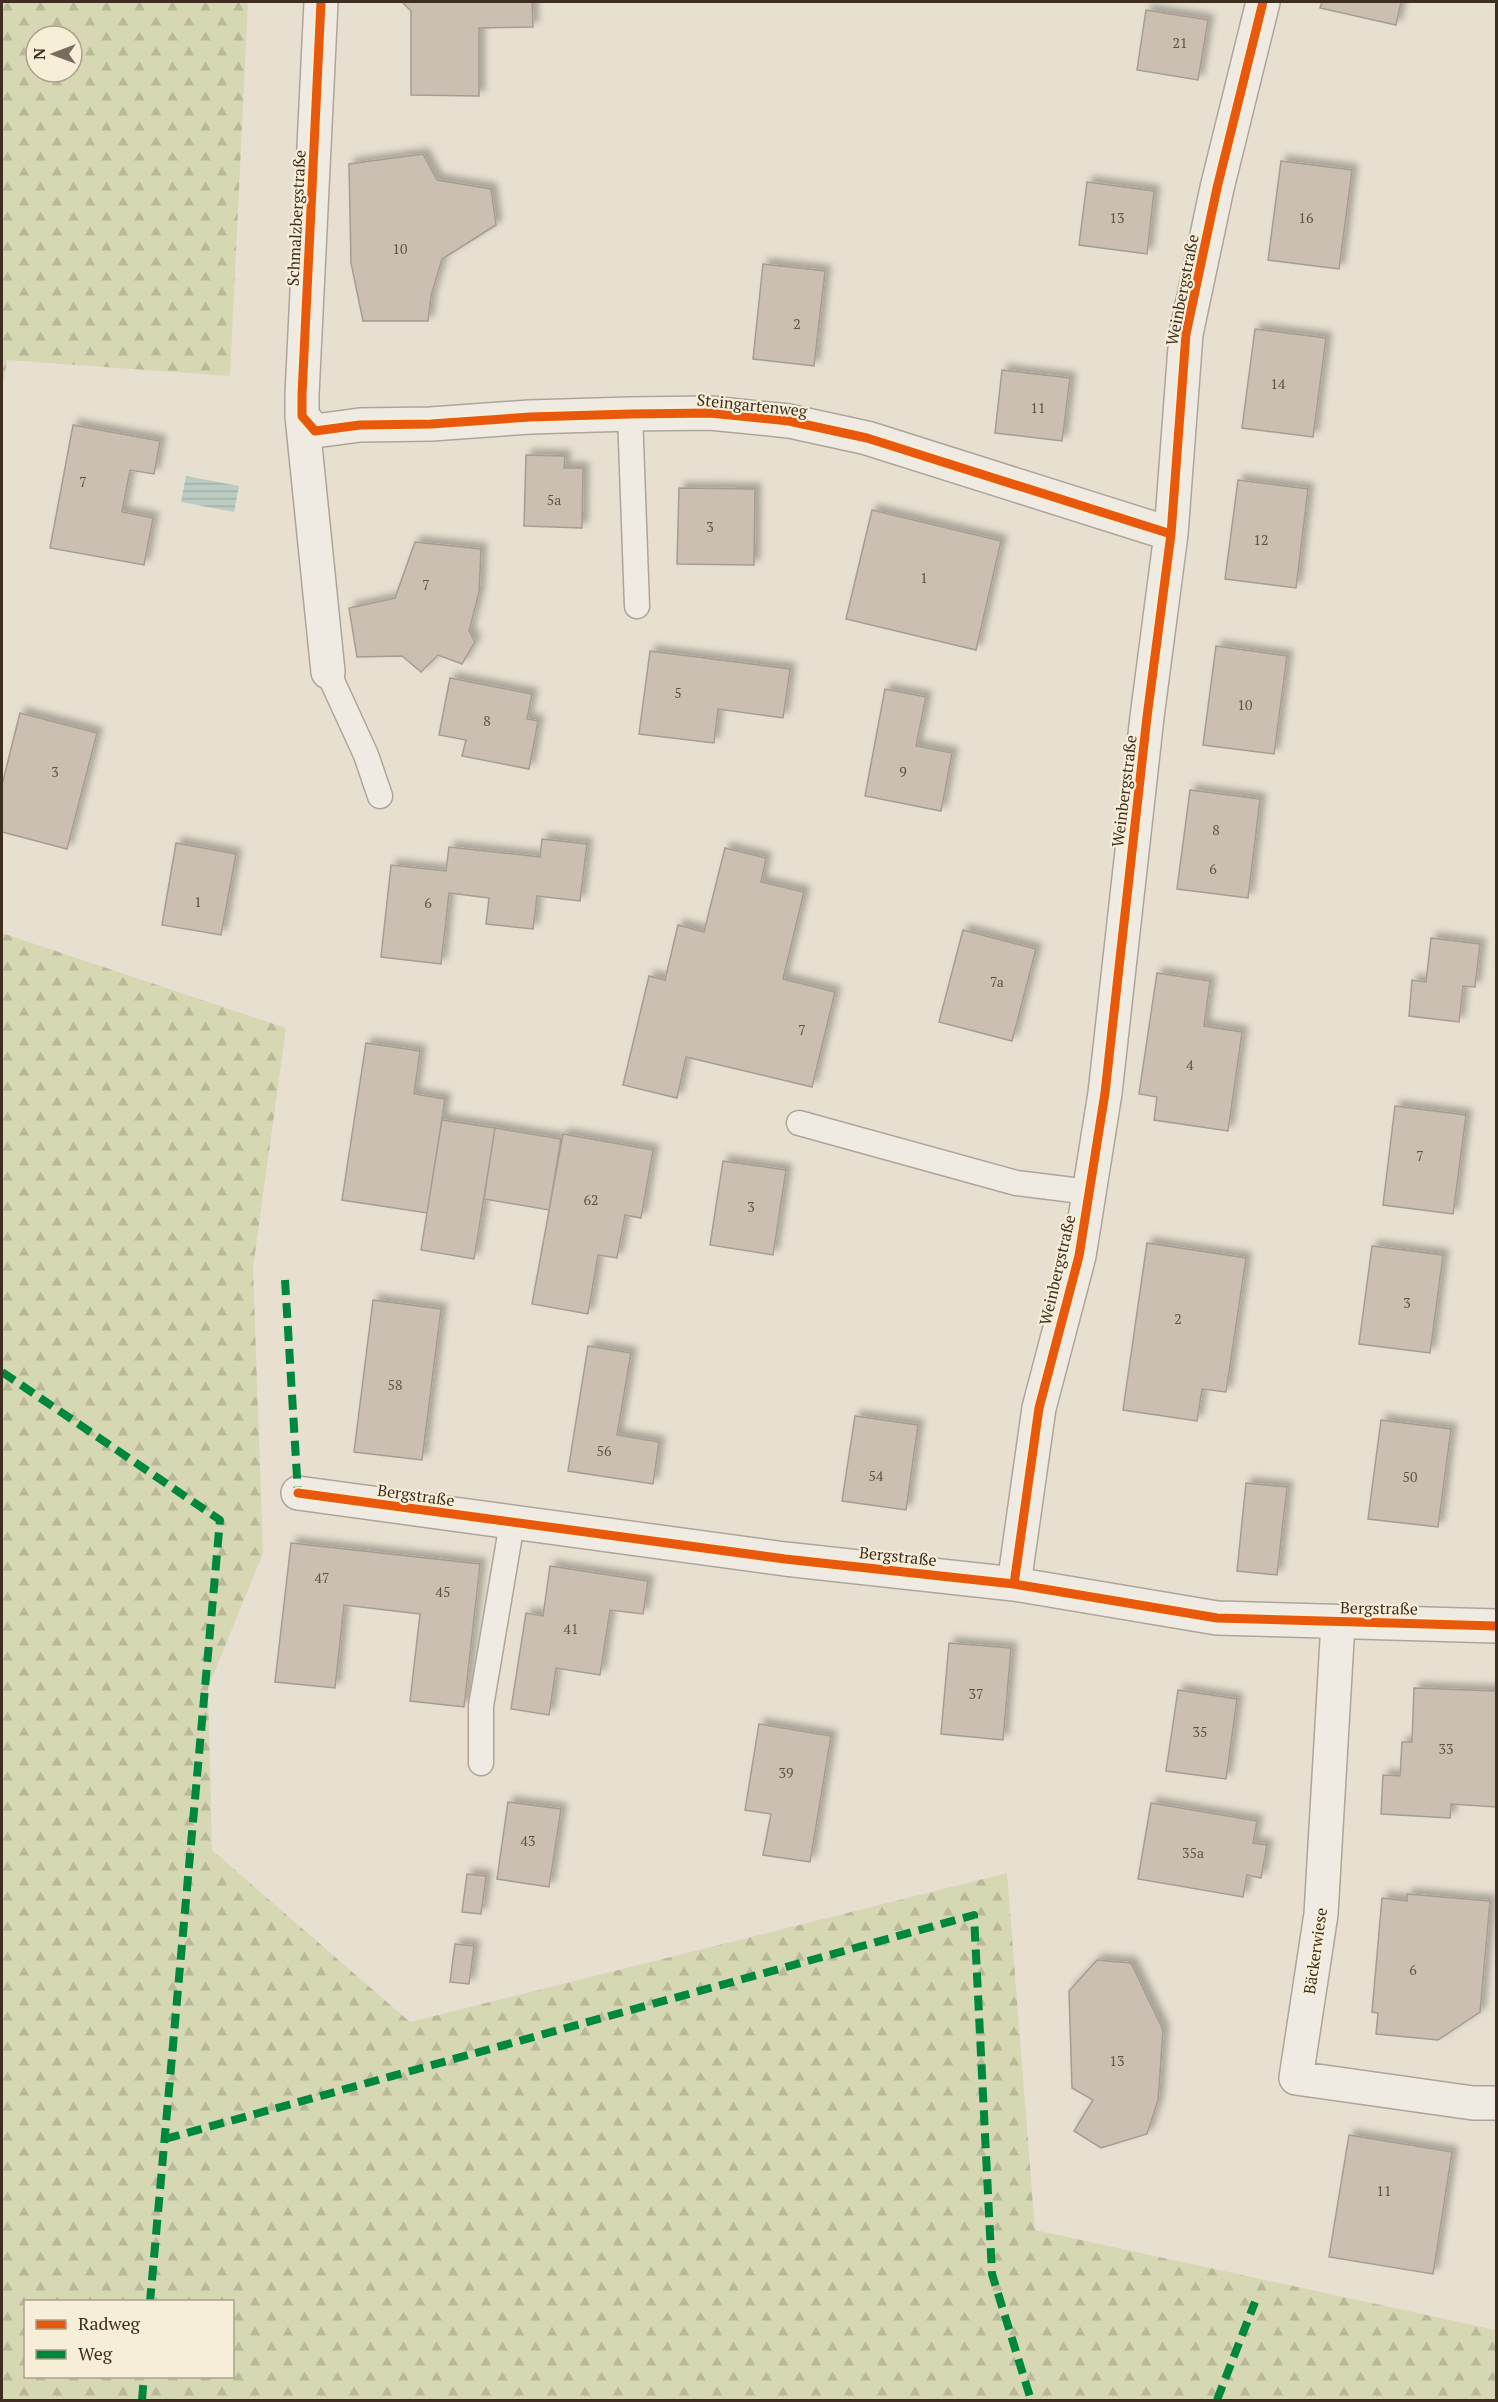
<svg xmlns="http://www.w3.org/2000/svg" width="1498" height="2402" font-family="'PT Serif',serif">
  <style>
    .forest { fill: url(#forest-firs); fill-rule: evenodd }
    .water { fill: url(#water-rules) }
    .building { fill: #cbbfb2; stroke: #a89c90; stroke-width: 1.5; filter: url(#shadow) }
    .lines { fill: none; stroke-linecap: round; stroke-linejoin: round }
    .service-casing { stroke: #ada599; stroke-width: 27 }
    .minor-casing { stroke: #ada599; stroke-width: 36 }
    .service { stroke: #efebe3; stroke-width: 24 }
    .minor { stroke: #efebe3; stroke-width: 33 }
    .quiet { stroke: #00873e; stroke-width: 8; stroke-dasharray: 15 8; stroke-linecap: butt }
    .cycleway-casing { stroke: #f7eed8; stroke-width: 13 }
    .cycleway { stroke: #e8590c; stroke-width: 9 }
    .labels { text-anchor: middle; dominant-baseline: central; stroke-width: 4.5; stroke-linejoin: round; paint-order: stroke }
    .number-label { font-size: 14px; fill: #605244 }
    .street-label { font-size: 16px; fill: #3d2e20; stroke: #f7eed8 }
  </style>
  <defs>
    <pattern id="forest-firs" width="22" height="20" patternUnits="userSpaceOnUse" patternTransform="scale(1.5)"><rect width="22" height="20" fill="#d6d7b3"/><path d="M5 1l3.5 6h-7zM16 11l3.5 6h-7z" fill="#b9b99a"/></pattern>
    <pattern id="water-rules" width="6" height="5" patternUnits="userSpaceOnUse" patternTransform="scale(1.5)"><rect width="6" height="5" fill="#bcccc2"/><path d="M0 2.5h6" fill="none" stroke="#a2b0a6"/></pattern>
    <filter id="shadow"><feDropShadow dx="5.5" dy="-5.5" stdDeviation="3" flood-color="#0004"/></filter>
  </defs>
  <rect width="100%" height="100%" fill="#e7e0d1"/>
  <path class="forest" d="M2,2H248L230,376L7,360L2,392ZM36,36H72V72H36Z
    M2,933L286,1028L253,1268L263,1553L208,1688L212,1850L410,2022L1007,1873L1035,2230L1496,2330V2400H2ZM26,2302H232V2376H26Z"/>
  <path class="water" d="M186,476L239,486L234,512L181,502Z"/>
  <path class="building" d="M402,2H532L533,27L479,28V96L411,95V11Z
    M1322,2H1401L1396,25L1320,8Z
    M1146,10L1208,20L1198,80L1137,70Z
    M423,154L437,180L491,189L496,225L442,259L431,296L428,321H363L351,263L349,164Z
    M1281,161L1352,170L1339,269L1268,260Z
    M1087,182L1154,191L1147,254L1079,245Z
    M763,264L825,271L814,366L753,359Z
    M1255,329L1326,338L1313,437L1242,428Z
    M1002,370L1070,378L1062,441L995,433Z
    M73,425L160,441L154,474L130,470L122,512L153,518L144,565L50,548Z
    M526,455L565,456L564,468H583L582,528L524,526Z
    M1238,480L1308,489L1296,588L1225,579Z
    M679,488L755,489L754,565L677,564Z
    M872,510L1001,541L976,650L846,619Z
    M415,542L481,549L479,592L469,631L475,642L462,664L438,655L421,672L402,656L357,657L349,608L395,598Z
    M1216,646L1287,656L1274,754L1203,745Z
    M650,651L790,669L783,718L718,709L714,743L639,734Z
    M450,678L532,694L527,719L538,721L529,769L462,756L466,740L439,735Z
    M885,689L926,697L916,746L952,753L941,811L865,796Z
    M20,713L97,733L67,849L2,832V785Z
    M1190,790L1260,799L1248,898L1177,889Z
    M542,839L587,844L580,901L537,896L533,929L486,924L489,898L449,893L441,964L381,957L391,865L446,871L449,847L540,857Z
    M176,843L236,854L221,935L162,925Z
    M725,848L766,858L761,882L804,892L783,979L835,992L812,1087L686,1057L677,1098L623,1085L649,976L665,980L678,925L704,932Z
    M963,930L1036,949L1012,1041L939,1022Z
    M1431,938L1480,944L1475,987L1463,986L1459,1022L1409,1016L1412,980L1426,982Z
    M1157,973L1210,981L1204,1026L1242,1032L1228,1131L1154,1120L1157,1097L1139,1094Z
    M366,1043L420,1051L414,1094L445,1099L427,1213L342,1200Z
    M1395,1106L1466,1115L1453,1214L1383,1205Z
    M442,1120L495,1128L474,1259L421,1250Z
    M495,1128L561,1139L549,1210L484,1199Z
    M563,1134L653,1150L641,1218L625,1215L617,1258L598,1255L588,1314L532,1304Z
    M723,1161L786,1170L773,1255L710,1245Z
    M1147,1243L1246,1258L1226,1392L1202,1389L1197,1421L1123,1410Z
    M1372,1246L1443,1255L1430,1353L1359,1344Z
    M373,1300L441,1309L422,1460L354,1452Z
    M588,1346L631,1353L617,1435L659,1442L653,1484L568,1471Z
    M855,1416L918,1425L906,1510L842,1501Z
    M1381,1420L1451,1429L1438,1527L1368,1519Z
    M1246,1483L1287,1487L1277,1575L1237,1571Z
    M291,1543L480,1564L464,1707L410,1701L420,1614L344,1605L335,1688L275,1682Z
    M550,1566L648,1581L643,1614L610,1610L600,1675L556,1668L549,1715L511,1709L526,1613L543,1616Z
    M949,1643L1011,1648L1003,1740L941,1734Z
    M1414,1688L1496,1691V1807L1451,1804L1450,1818L1381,1814L1383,1775L1400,1776L1402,1742H1412Z
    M1178,1690L1237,1699L1226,1779L1166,1771Z
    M759,1724L831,1736L810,1862L763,1855L771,1814L745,1810Z
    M508,1802L561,1809L549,1887L497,1879Z
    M1151,1803L1257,1821L1253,1843L1267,1845L1261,1878L1247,1875L1243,1897L1138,1879Z
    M467,1874L486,1876L481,1914L462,1912Z
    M1407,1894L1490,1901L1480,2012L1438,2040L1376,2034L1378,2013L1372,2012L1382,1898L1407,1901Z
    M455,1944L474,1946L469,1984L450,1982Z
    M1097,1960L1131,1963L1163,2030L1158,2100L1147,2134L1101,2148L1074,2131L1093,2100L1072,2088L1069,1991Z
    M1349,2135L1452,2152L1433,2274L1329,2257Z"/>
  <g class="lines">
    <defs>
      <path id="service" d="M630,414L637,606
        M328,672L366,755L380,796
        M799,1123L1016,1183L1089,1192
        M481,1763V1706L512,1523"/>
      <path id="minor" d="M321,2L302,395V416L315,431L360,425L431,424L530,417L630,414L710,413L789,421L867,438L1171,534
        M302,416L328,672
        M298,1493L785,1559L1014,1584L1217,1618L1496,1626
        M1014,1584L1039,1408L1079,1256L1105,1093L1147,717L1171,534L1186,334L1217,188L1263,2
        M1338,1623L1321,1914L1296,2078L1473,2103H1496"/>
    </defs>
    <use href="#service" class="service-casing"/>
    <use href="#minor" class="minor-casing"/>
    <use href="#service" class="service"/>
    <use href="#minor" class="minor"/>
    <path class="quiet" d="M285,1280L298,1493
      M2,1372L220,1520L150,2302
      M165,2139L974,1915L992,2274L1031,2400
      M142,2400L144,2376
      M1217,2400L1255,2302"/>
    <defs>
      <path id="cycleway" d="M321,2L302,395V416L315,431L360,425L431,424L530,417L630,414L710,413L789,421L867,438L1171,534
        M298,1493L785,1559L1014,1584L1217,1618L1496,1626
        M1014,1584L1039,1408L1079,1256L1105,1093L1147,717L1171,534L1186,334L1217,188L1263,2"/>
    </defs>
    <use href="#cycleway" class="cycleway-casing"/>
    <use href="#cycleway" class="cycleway"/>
  </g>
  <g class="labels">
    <g class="number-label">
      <text x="1180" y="42">21</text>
      <text x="1117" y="217">13</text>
      <text x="1306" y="217">16</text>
      <text x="400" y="248">10</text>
      <text x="797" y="323">2</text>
      <text x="1278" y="383">14</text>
      <text x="1038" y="407">11</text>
      <text x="83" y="481">7</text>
      <text x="554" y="499">5a</text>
      <text x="710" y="526">3</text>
      <text x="1261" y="539">12</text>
      <text x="924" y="577">1</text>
      <text x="426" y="584">7</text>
      <text x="678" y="692">5</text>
      <text x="1245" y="704">10</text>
      <text x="487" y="720">8</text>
      <text x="55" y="771">3</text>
      <text x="903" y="771">9</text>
      <text x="1216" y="829">8</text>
      <text x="1213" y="868">6</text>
      <text x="198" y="901">1</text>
      <text x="428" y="902">6</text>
      <text x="997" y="981">7a</text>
      <text x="802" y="1029">7</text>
      <text x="1190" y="1064">4</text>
      <text x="1420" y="1155">7</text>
      <text x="591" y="1199">62</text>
      <text x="751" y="1206">3</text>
      <text x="1407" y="1302">3</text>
      <text x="1178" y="1318">2</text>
      <text x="395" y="1384">58</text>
      <text x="604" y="1450">56</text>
      <text x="876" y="1475">54</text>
      <text x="1410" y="1476">50</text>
      <text x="322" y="1577">47</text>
      <text x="443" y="1591">45</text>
      <text x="571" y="1628">41</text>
      <text x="976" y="1693">37</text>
      <text x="1200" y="1731">35</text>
      <text x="1446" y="1748">33</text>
      <text x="786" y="1772">39</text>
      <text x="528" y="1840">43</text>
      <text x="1193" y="1852">35a</text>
      <text x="1413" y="1969">6</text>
      <text x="1117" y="2060">13</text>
      <text x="1384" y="2190">11</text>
    </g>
    <g class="street-label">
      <text transform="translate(296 218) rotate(-87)">Schmalzbergstraße</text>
      <text transform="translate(1182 290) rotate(-79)">Weinbergstraße</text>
      <text transform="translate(752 405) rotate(6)">Steingartenweg</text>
      <text transform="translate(1124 791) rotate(-83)">Weinbergstraße</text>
      <text transform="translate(1057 1270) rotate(-77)">Weinbergstraße</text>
      <text transform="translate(416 1495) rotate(8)">Bergstraße</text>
      <text transform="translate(898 1556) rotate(6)">Bergstraße</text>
      <text transform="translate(1379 1608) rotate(1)">Bergstraße</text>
      <text transform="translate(1315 1951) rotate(-82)">Bäckerwiese</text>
    </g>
  </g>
  <rect width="1498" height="2402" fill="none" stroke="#3d2e20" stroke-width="6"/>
  <rect x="24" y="2300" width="210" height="78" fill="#f7eed8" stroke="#ada18e" stroke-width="1.5"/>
  <rect x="36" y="2320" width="30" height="9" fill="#e8590c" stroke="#ada18e" stroke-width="1.5"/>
  <text x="78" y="2330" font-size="18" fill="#3d2e20">Radweg</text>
  <rect x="36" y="2350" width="30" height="9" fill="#00873e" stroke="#ada18e" stroke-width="1.5"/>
  <text x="78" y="2360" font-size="18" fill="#3d2e20">Weg</text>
  <g transform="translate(54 54) rotate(270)"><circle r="28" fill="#f7eed8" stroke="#ada18e" stroke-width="1.5"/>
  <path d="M0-4.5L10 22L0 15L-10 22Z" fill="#786c5e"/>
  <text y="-9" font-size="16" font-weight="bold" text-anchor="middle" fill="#3d2e20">N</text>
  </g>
</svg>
